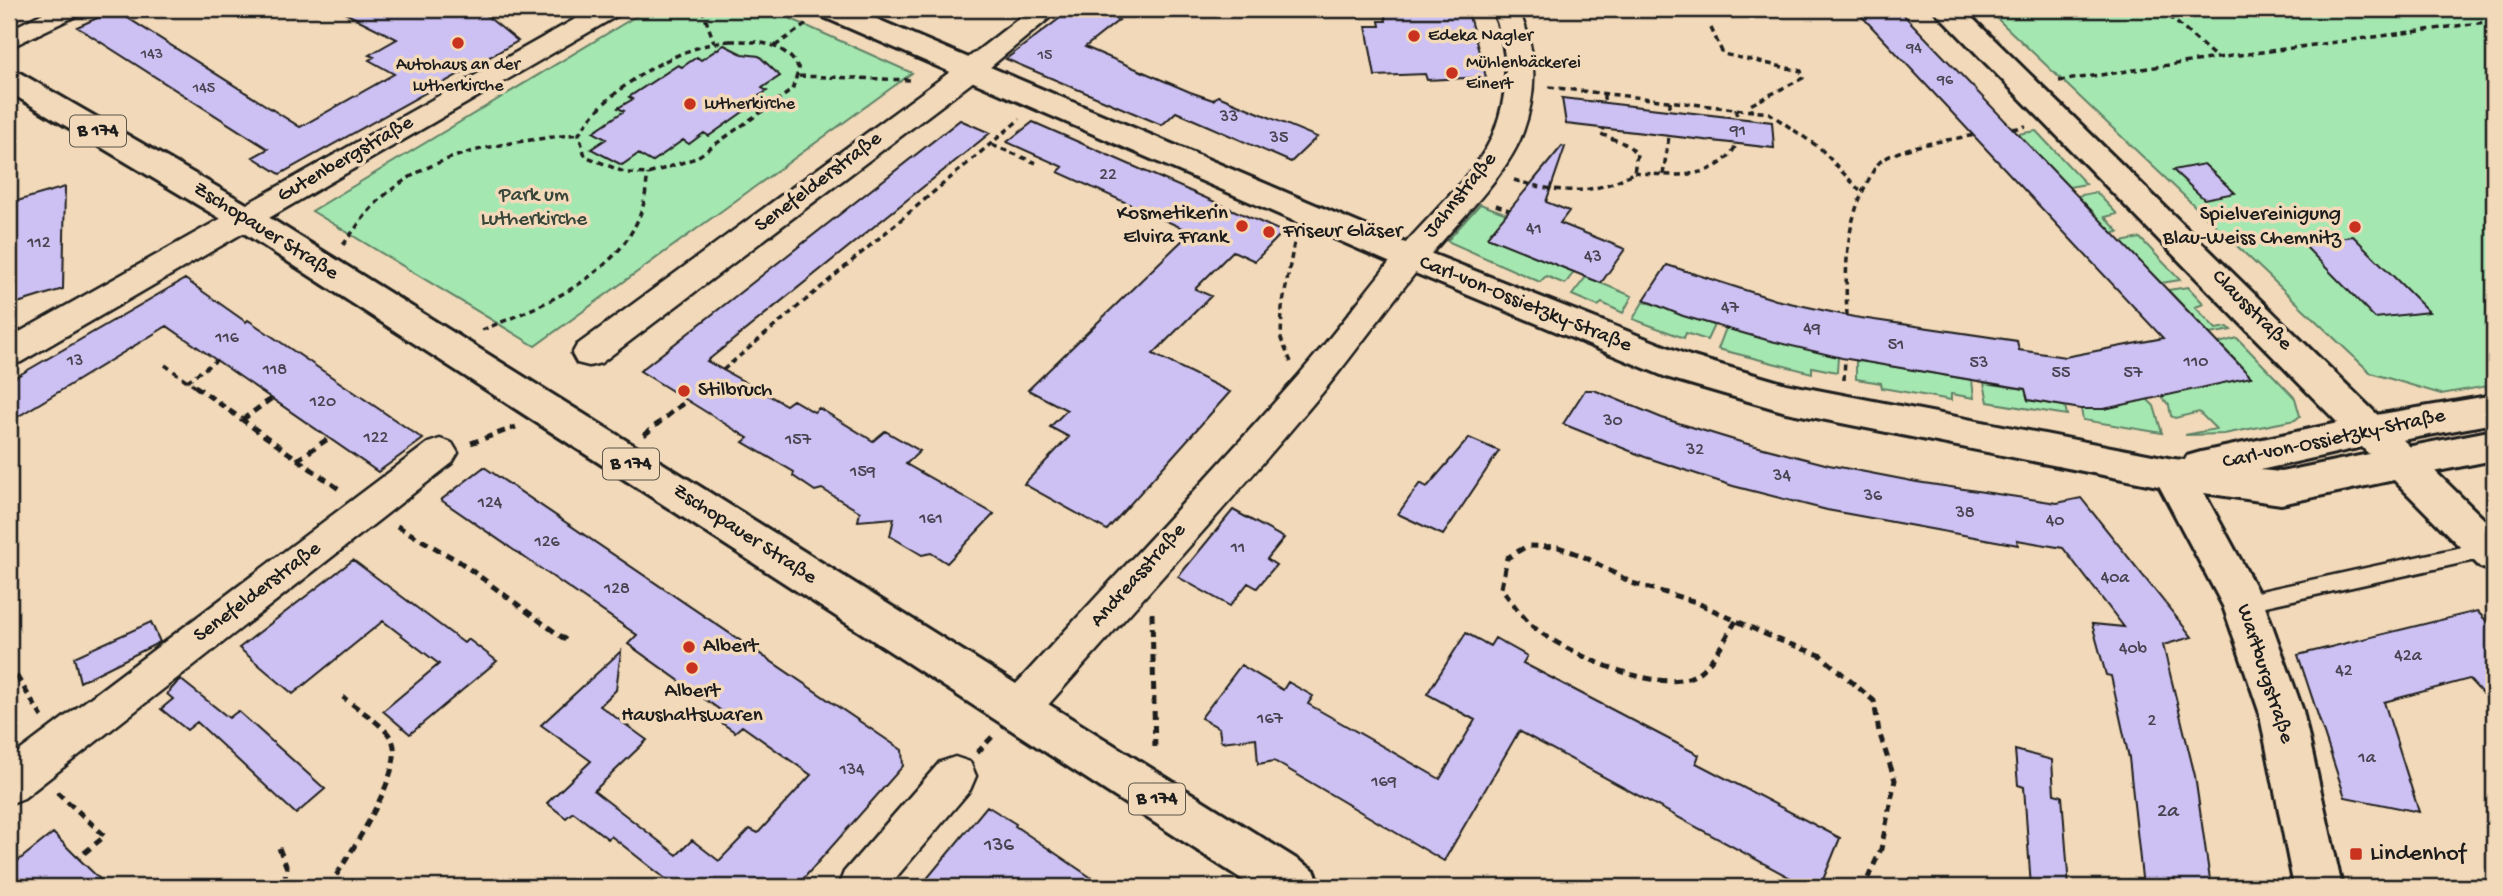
<svg xmlns="http://www.w3.org/2000/svg" width="2503" height="896" font-family="'Gochi Hand',sans-serif">
  <style>
    .green { fill: #a5e7b1; stroke: #608266; stroke-width: 2 }
    .building { fill: #cdc1f3; stroke: #1c1c1c; stroke-width: 2 }
    .lines { fill: none; stroke-linecap: round; stroke-linejoin: round }
    .service-casing { stroke: #1c1c1c; stroke-width: 5 }
    .minor-casing { stroke: #1c1c1c; stroke-width: 5 }
    .tertiary-casing { stroke: #1c1c1c; stroke-width: 6 }
    .secondary-casing { stroke: #1c1c1c; stroke-width: 6 }
    .primary-casing { stroke: #1c1c1c; stroke-width: 6 }
    .path-far1 { stroke: #1c1c1c; stroke-width: 3.5; stroke-dasharray: 6 4.5; stroke-linecap: butt }
    .path { stroke: #1c1c1c; stroke-width: 5; stroke-dasharray: 8 6; stroke-linecap: butt }
    .service { fill: #f1d9b9; fill-rule: evenodd }
    .minor { fill: #f1d9b9; fill-rule: evenodd }
    .tertiary { fill: #f1d9b9; fill-rule: evenodd }
    .secondary { fill: #f1d9b9; fill-rule: evenodd }
    .primary { fill: #f1d9b9; fill-rule: evenodd }
    .poi-dot { fill: #c8321e; stroke: #f1d9b9; stroke-width: 2.5 }
    .labels { text-anchor: middle; dominant-baseline: central; stroke-width: 7; stroke-linejoin: round; paint-order: stroke }
    .far-number-label { font-size: 16px; fill: #484552 }
    .far-poi-label { font-size: 18px; fill: #1c1c1c; stroke: #f1d9b9; text-anchor: start }
    .number-label { font-size: 18px; fill: #484552 }
    .shield { fill: #f1d9b9; stroke: #5c554b; stroke-width: 2 }
    .shield-label { font-size: 19px; font-weight: bold; fill: #1c1c1c }
    .street-label { font-size: 21px; fill: #1c1c1c; stroke: #f1d9b9 }
    .park-label { font-size: 21px; fill: #37453a; stroke: #f1d9b9 }
    .poi-label { font-size: 21px; fill: #1c1c1c; stroke: #f1d9b9; text-anchor: start }
    .near-number-label { font-size: 21px; fill: #484552 }
    .near-poi-label { font-size: 24px; fill: #1c1c1c; stroke: #f1d9b9; text-anchor: start }
  </style>
  <rect width="100%" height="100%" fill="#f1d9b9"/>
  <filter id="ink" filterUnits="userSpaceOnUse"><feTurbulence type="fractalNoise" baseFrequency=".0143" numOctaves="2"/><feDisplacementMap in="SourceGraphic" scale="14" xChannelSelector="R" yChannelSelector="G"/><feConvolveMatrix kernelMatrix="1 2 1 2 8 2 1 2 1" color-interpolation-filters="sRGB"/></filter>
  <g filter="url(#ink)">
    <path class="green" d="M648,9H769L912,73L535,346L312,211Z
      M2494,9V385L2441,394L2371,373L1988,10Z
      M2036,131L2086,184L2069,187L2018,134Z
      M2096,192L2117,214L2105,217L2119,232L2113,233L2077,196Z
      M1480,204L1507,214L1488,237L1574,272L1565,284L1546,276L1540,282L1447,241Z
      M2140,238L2180,280L2161,283L2121,242Z
      M1586,277L1632,296L1623,313L1602,303L1598,306L1572,295Z
      M2188,287L2204,304L2195,307L2216,329L2228,327L2231,330L2210,334L2168,290Z
      M1643,302L1653,304L1714,325L1707,340L1686,333L1684,338L1633,319Z
      M1726,328L1838,356L1837,372L1812,367V373L1718,349Z
      M2237,338L2295,398L2300,416L2295,420L2224,434L2185,435L2216,429L2199,412L2175,418L2171,416L2169,405L2160,396L2251,377L2219,343Z
      M1856,360L1972,380L1974,398L1951,394V400L1882,388L1881,383L1856,379Z
      M1984,383L2025,389L2028,400L2065,406L2067,415L1988,402Z
      M2147,399L2154,406L2162,433L2083,420L2081,409H2104Z"/>
    <path class="building" d="M337,9H478L518,41L280,174L253,157L268,149L77,27L115,10L300,127L394,74L369,60L374,57L369,55L397,39Z
      M1072,9H1125L1113,18L1119,20L1085,47L1190,92L1213,100L1218,96L1317,137L1291,162L1176,112L1162,125L1006,59Z
      M1384,9H1467L1486,77L1427,80L1425,74L1375,76L1366,26H1380L1379,21H1386Z
      M1855,9H1898L2251,377L2104,409H2081L2028,400L2025,389L1842,358L1767,340L1683,316L1644,300L1667,265L1776,300L1854,317L2017,341L2019,350L2065,357L2163,338Z
      M724,45L742,54L759,56L780,76L762,88L767,91L752,100L757,102L709,136L704,133L689,144L683,140L652,162L638,154L622,165L591,149L606,139L593,132L624,111L618,108L633,99L629,97L678,65L682,67L697,57L701,60Z
      M1562,98L1772,122L1774,148L1566,124Z
      M960,120L990,133L707,361L786,405L793,400L814,412L819,408L873,441L885,431L920,451L906,464L994,514L947,563L931,553L922,555L890,536L894,518L858,521L860,512L822,489L815,491L793,476L794,472L743,442L748,438L640,371Z
      M1033,122L1283,232L1255,261L1233,251L1195,289L1211,296L1153,354L1230,392L1107,530L1024,484L1069,437L1050,427L1067,410L1028,390L1191,232L1058,172L1063,167L1007,142Z
      M1562,146L1565,147L1546,202L1569,211L1560,223L1625,249L1601,283L1487,237Z
      M2204,164L2235,193L2204,199L2173,170Z
      M65,187L63,289L11,305L17,201Z
      M2353,236L2429,312L2375,318L2302,243Z
      M185,279L246,322L248,320L423,439L378,472L167,326L9,422V381Z
      M1585,390H1594L1662,418L1744,443L1829,465L1917,482L2057,503L2081,498L2192,637L2163,645L2195,776L2211,887H2143L2129,758L2111,676L2106,675L2092,624L2124,627L2063,548L2017,540L2018,545L1827,510L1733,486L1645,457L1563,424Z
      M1469,438L1499,451L1443,535L1398,514L1420,483L1427,487Z
      M484,467L902,750L903,766L796,887H676L611,836L608,839L573,812L566,818L547,803L591,761L541,725L621,651L616,690L600,706L647,740L594,791L677,855L692,840L719,861L750,829L758,833L811,775L742,726L735,732L713,717L720,710L628,644L637,635L441,500Z
      M1233,510L1284,538L1267,559L1276,565L1257,588L1248,583L1230,606L1178,577Z
      M353,560L464,643L468,639L497,661L410,734L383,711L439,664L383,621L293,694L239,648Z
      M2477,611L2494,629V706L2469,679L2384,702L2419,812L2345,797L2298,655Z
      M151,622L160,642L80,682L74,657Z
      M1466,633L1490,646L1495,638L1527,656L1523,663L1699,755L1696,763L1840,838L1820,887H1807L1519,731L1444,861L1274,761L1258,764L1256,738L1221,742L1219,728L1201,718L1241,665L1283,690L1288,682L1313,696L1308,704L1440,779L1475,720L1427,694Z
      M180,679L229,718L238,711L325,789L296,814L197,722L187,730L161,709L173,699L167,694Z
      M2015,750L2052,760L2054,794L2062,796L2069,887H2031L2024,787L2018,785Z
      M987,806L1016,824L1015,826L1105,887H920Z
      M53,833L78,858L108,887H9V868Z"/>
    <g class="lines">
      <defs>
        <path id="service" d="M2489,541L2494,543V555L2489,557L2243,611L2236,609L2233,603L2236,597L2243,595Z"/>
        <path id="minor" d="M51,9H84L80,14L9,48V30Z
          M593,9H624L620,14L21,362L9,365V338Z
          M1031,9H1060L970,84L601,363L589,366L577,363L572,354L577,345L950,72Z
          M1492,9H1518C1537,50 1538,90 1523,132C1507,177 1451,228 1420,267C1387,308 1356,351 1323,392C1229,505 1129,613 1032,723L1018,728L1004,723L998,710L1004,697C1102,590 1202,485 1298,376C1333,336 1364,293 1398,252C1426,218 1479,172 1494,132C1510,90 1510,50 1492,9Z
          M440,439L452,443L458,453L452,463L24,798L9,804V759L428,443Z
          M955,757L970,762L976,776L970,790L888,887H838L844,872L940,762Z"/>
        <path id="tertiary" d="M815,9H853L1422,250L1690,356L1786,384L2173,459L2187,463L2193,474L2187,485L2173,489L1786,412L1666,377L1398,266L819,15Z
          M2494,395V423L2370,446L2357,441L2351,431L2357,421L2370,416Z
          M2494,430V460L2402,478L2388,474L2383,463L2388,452L2402,448Z"/>
        <path id="secondary" d="M1933,9H1963L2494,529V572L2480,567L2394,480L2281,504L2204,493L2264,603L2303,711L2342,887H2294L2259,711L2223,606L2153,474L2159,463L2173,459L2185,460L2187,456L2201,452L2338,423ZM2362,447L2369,454L2281,472L2260,470Z"/>
        <path id="primary" d="M9,70L20,73L257,210L1314,870L1321,887H1254L233,226L9,92Z"/>
      </defs>
      <use href="#service" class="service-casing"/>
      <use href="#minor" class="minor-casing"/>
      <use href="#tertiary" class="tertiary-casing"/>
      <use href="#secondary" class="secondary-casing"/>
      <use href="#primary" class="primary-casing"/>
      <path class="path-far1" d="M702,9L714,42
        M2161,9L2217,58L2494,21
        M1711,28L1723,54L1801,71L1803,78L1750,105L1751,111
        M730,41C757,41 785,42 799,69L792,90L696,158L648,174L626,173L585,156L579,134C606,89 678,45 730,41Z
        M775,46L808,23
        M799,76L910,80
        M2059,81L2217,58
        M1549,87L1769,113L1820,148L1862,193
        M1604,94V103
        M1670,101V111
        M1736,109L1737,119
        M2013,129L2026,126
        M992,145L1036,163
        M1634,172C1668,176 1720,182 1737,143
        M1663,175L1669,136
        M1514,180C1557,193 1594,197 1634,172L1637,154L1628,145L1601,134L1604,128
        M1496,205L1509,210
        M343,245C356,228 368,209 385,195C439,149 511,142 579,134
        M1847,316C1845,268 1845,222 1869,179C1872,173 1876,165 1881,161C1908,144 1945,141 1975,135
        M482,330C543,305 622,276 643,206C646,196 646,184 648,174
        M1291,362L1281,339L1282,308L1295,238
        M165,365L197,388
        M723,370L1020,119
        M1844,380L1845,358
        M187,381L217,360"/>
      <path class="path" d="M195,386L339,489
        M242,420L272,398
        M644,435L687,400
        M471,443L516,427
        M297,460L329,438
        M397,526L460,562L567,641
        M1152,613L1155,751
        M1736,621C1724,640 1713,665 1693,676C1657,695 1566,652 1536,629C1522,618 1512,602 1501,588L1507,558L1527,546L1558,547L1581,555L1632,583L1693,601L1776,639L1820,655L1874,701L1879,732L1895,780L1881,849L1864,887
        M9,664L42,717
        M977,753L993,736
        M57,792L105,836L78,858
        M279,848L287,868L283,887
        M329,887C346,859 407,770 392,740C385,725 356,708 343,697"/>
      <use href="#service" class="service"/>
      <use href="#minor" class="minor"/>
      <use href="#tertiary" class="tertiary"/>
      <use href="#secondary" class="secondary"/>
      <use href="#primary" class="primary"/>
    </g>
  </g>
  <g class="poi-dot">
    <circle cx="1414" cy="36" r="7"/>
    <circle cx="458" cy="43" r="7"/>
    <circle cx="1452" cy="73" r="7"/>
    <circle cx="690" cy="104" r="7"/>
    <circle cx="1242" cy="226" r="7"/>
    <circle cx="2355" cy="227" r="7"/>
    <circle cx="1269" cy="232" r="7"/>
    <circle cx="684" cy="391" r="7"/>
    <circle cx="689" cy="647" r="7"/>
    <circle cx="692" cy="668" r="7"/>
    <rect x="2349" y="847" width="14" height="14" rx="3.5"/>
  </g>
  <g class="labels">
    <g class="far-number-label">
      <text x="1914" y="49">94</text>
      <text x="152" y="55">143</text>
      <text x="1045" y="56">15</text>
      <text x="1945" y="81">96</text>
      <text x="204" y="89">145</text>
    </g>
    <g class="far-poi-label">
      <text x="1428" y="36">Edeka Nagler</text>
      <text x="1466" y="63">Mühlenbäckerei<tspan x="1466" dy="21">Einert</tspan></text>
      <text x="458" y="65" text-anchor="middle">Autohaus an der<tspan x="458" dy="21">Lutherkirche</tspan></text>
      <text x="704" y="104">Lutherkirche</text>
    </g>
    <g class="number-label">
      <text x="1229" y="117">33</text>
      <text x="1738" y="131">91</text>
      <text x="1279" y="138">35</text>
      <text x="1108" y="175">22</text>
      <text x="1534" y="229">41</text>
      <text x="39" y="243">112</text>
      <text x="1593" y="257">43</text>
      <text x="1730" y="308">47</text>
      <text x="1812" y="329">49</text>
      <text x="227" y="338">116</text>
      <text x="1896" y="345">51</text>
      <text x="75" y="361">13</text>
      <text x="2196" y="362">110</text>
      <text x="1979" y="363">53</text>
      <text x="275" y="370">118</text>
      <text x="2061" y="373">55</text>
      <text x="2133" y="373">57</text>
      <text x="323" y="402">120</text>
      <text x="1613" y="421">30</text>
      <text x="376" y="438">122</text>
      <text x="798" y="440">157</text>
      <text x="1695" y="450">32</text>
      <text x="863" y="472">159</text>
      <text x="1782" y="476">34</text>
      <text x="1873" y="496">36</text>
      <text x="490" y="503">124</text>
      <text x="1965" y="513">38</text>
      <text x="931" y="519">161</text>
      <text x="2055" y="521">40</text>
      <text x="547" y="542">126</text>
      <text x="1238" y="548">11</text>
      <text x="2115" y="578">40a</text>
      <text x="617" y="589">128</text>
      <text x="2133" y="649">40b</text>
      <text x="2408" y="656">42a</text>
      <text x="2344" y="671">42</text>
      <text x="1270" y="719">167</text>
      <text x="2152" y="721">2</text>
      <text x="2367" y="758">1a</text>
      <text x="852" y="770">134</text>
      <text x="1384" y="782">169</text>
    </g>
    <g class="shield">
      <rect x="70" y="115.5" width="56" height="31" rx="5"/>
      <rect x="603" y="448.5" width="56" height="31" rx="5"/>
      <rect x="1129" y="783.5" width="56" height="31" rx="5"/>
    </g>
    <g class="shield-label">
      <text x="98" y="131">B 174</text>
      <text x="631" y="464">B 174</text>
      <text x="1157" y="799">B 174</text>
    </g>
    <g class="street-label">
      <text transform="translate(346 160) rotate(-30)">Gutenbergstraße</text>
      <text transform="translate(819 183) rotate(-37)">Senefelderstraße</text>
      <text transform="translate(1461 196) rotate(-51)">Jahnstraße</text>
      <text transform="translate(265 232) rotate(32)">Zschopauer Straße</text>
      <text transform="translate(1525 305) rotate(22)">Carl-von-Ossietzky-Straße</text>
      <text transform="translate(2251 311) rotate(45)">Clausstraße</text>
      <text transform="translate(2334 440) rotate(-12)">Carl-von-Ossietzky-Straße</text>
      <text transform="translate(744 535) rotate(33)">Zschopauer Straße</text>
      <text transform="translate(1139 576) rotate(-48)">Andreasstraße</text>
      <text transform="translate(258 593) rotate(-37)">Senefelderstraße</text>
      <text transform="translate(2264 674) rotate(72)">Wartburgstraße</text>
    </g>
    <g class="park-label">
      <text x="534" y="196">Park um<tspan x="534" dy="24">Lutherkirche</tspan></text>
    </g>
    <g class="poi-label">
      <text x="1228" y="214" text-anchor="end">Kosmetikerin<tspan x="1228" dy="24">Elvira Frank</tspan></text>
      <text x="2341" y="215" text-anchor="end">Spielvereinigung<tspan x="2341" dy="24">Blau-Weiss Chemnitz</tspan></text>
      <text x="1283" y="232">Friseur Gläser</text>
      <text x="698" y="391">Stilbruch</text>
      <text x="703" y="647">Albert</text>
      <text x="692" y="692" text-anchor="middle">Albert<tspan x="692" dy="24">Haushaltswaren</tspan></text>
    </g>
    <g class="near-number-label">
      <text x="2168" y="812">2a</text>
      <text x="999" y="846">136</text>
    </g>
    <g class="near-poi-label">
      <text x="2370" y="854">Lindenhof</text>
    </g>
  </g>
  <rect width="2503" height="896" fill="none" stroke="#f1d9b9" stroke-width="35"/>
  <rect x="18" y="18" width="2468" height="861" fill="none" stroke="#1c1c1c" stroke-width="2.5" filter="url(#ink)"/>
</svg>
